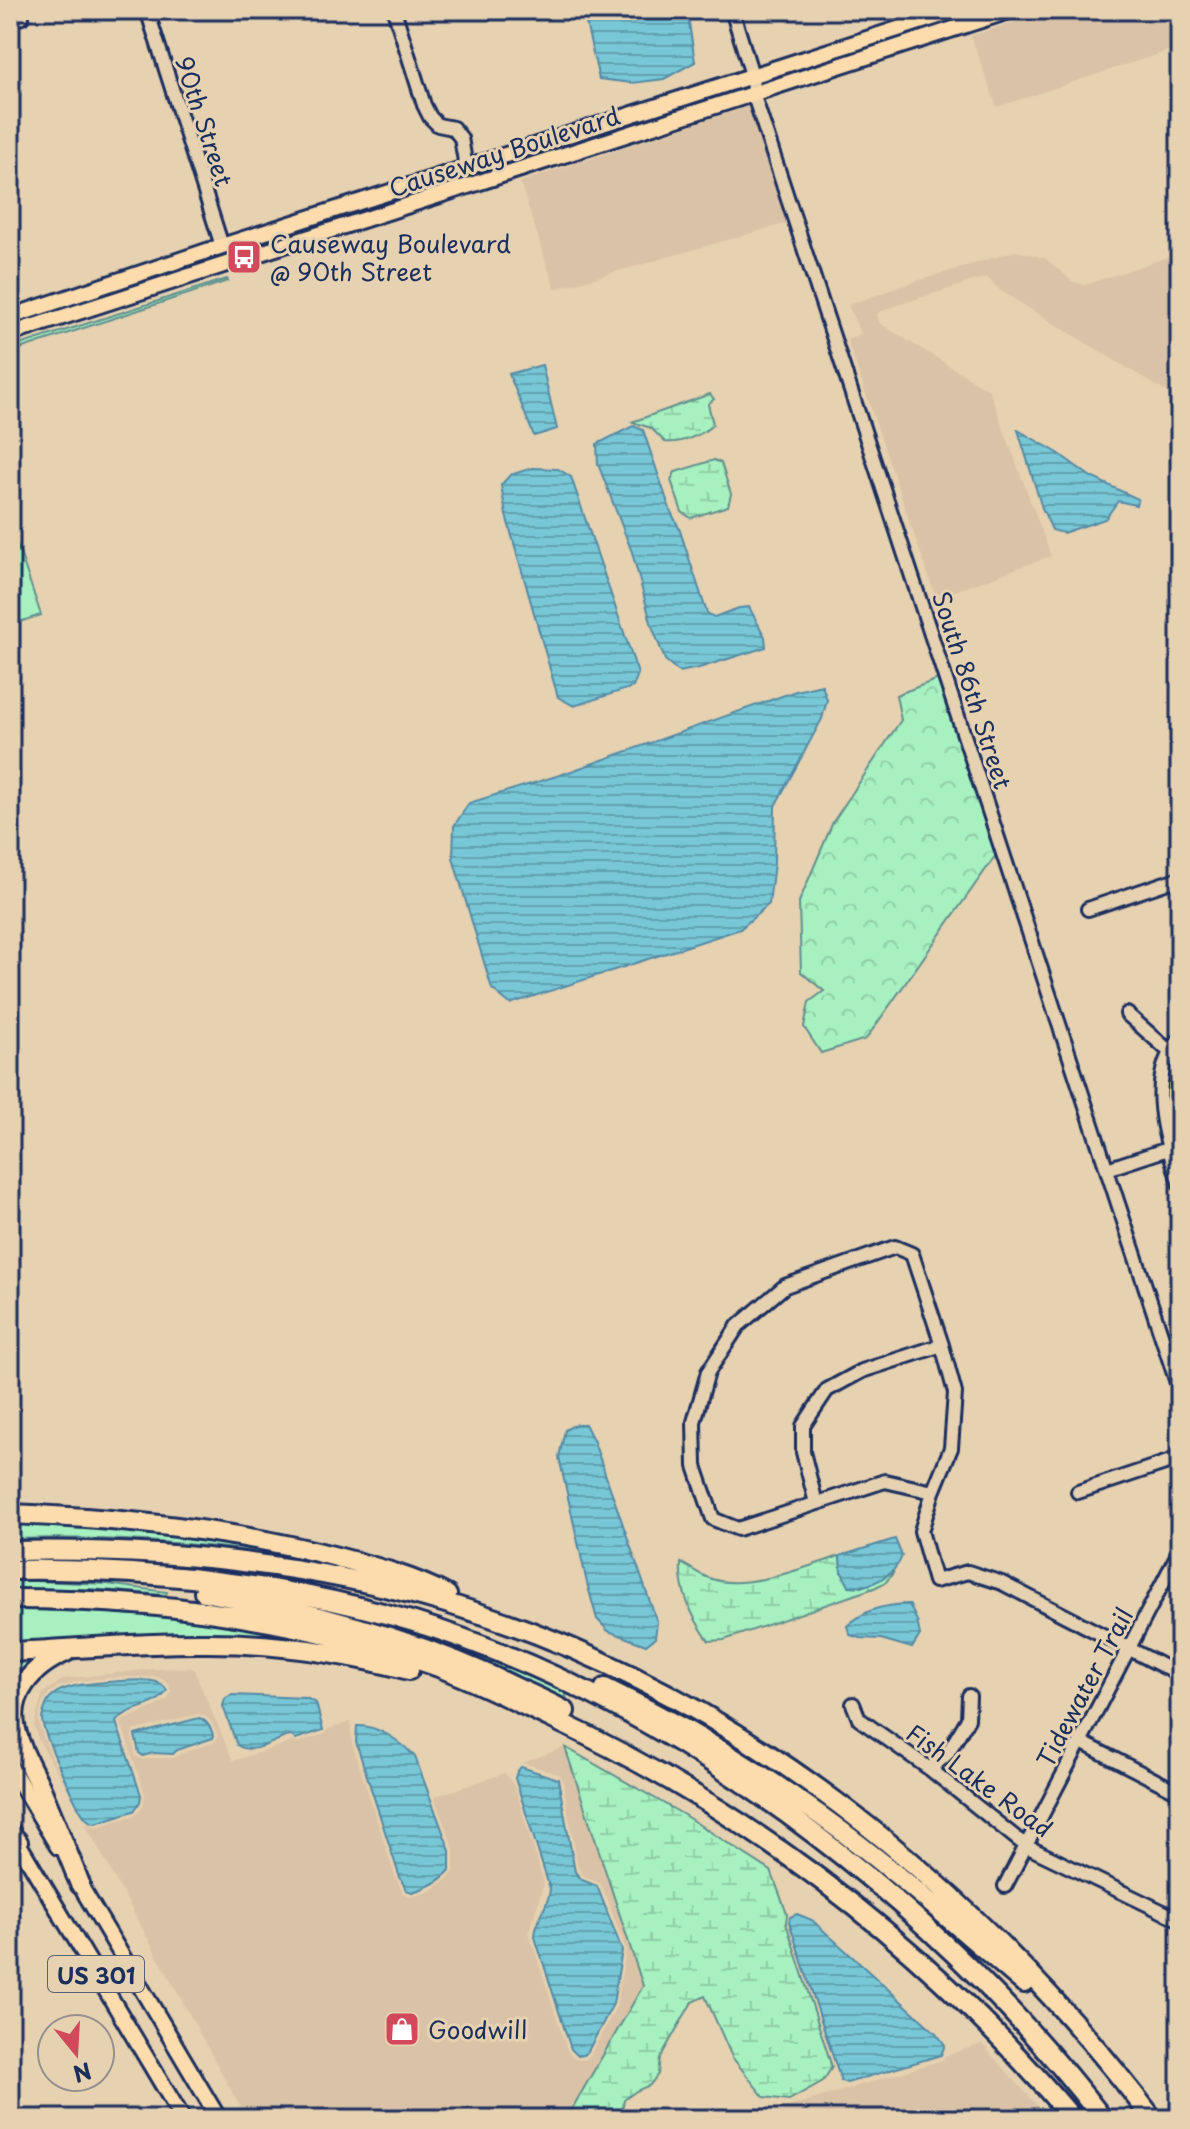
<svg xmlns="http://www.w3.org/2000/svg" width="1190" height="2129" font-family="'Playpen Sans',sans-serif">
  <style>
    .built { fill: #dac2a6; fill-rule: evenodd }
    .grass { fill: #a7f0bf; stroke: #61908e; stroke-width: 2 }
    .forest { fill: url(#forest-crowns); stroke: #61908e; stroke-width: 2 }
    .wetland { fill: url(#wetland-marsh); stroke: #61908e; stroke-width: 2 }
    .water { fill: url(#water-rules); stroke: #538aa6; stroke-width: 2 }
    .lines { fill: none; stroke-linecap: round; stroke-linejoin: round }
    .minor-casing { stroke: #1b2f5e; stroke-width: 18 }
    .major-casing { stroke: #1b2f5e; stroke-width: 20 }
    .highway-casing { stroke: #1b2f5e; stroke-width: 24 }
    .minor { stroke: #e6d1b0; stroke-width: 12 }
    .major { stroke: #fcdcac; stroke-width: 14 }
    .highway { stroke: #fcdcac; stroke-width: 18 }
    .labels { text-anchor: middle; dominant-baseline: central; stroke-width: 6; stroke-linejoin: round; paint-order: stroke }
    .shield { fill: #e6d1b0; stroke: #586077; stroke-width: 2 }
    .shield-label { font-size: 22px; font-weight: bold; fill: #1b2f5e }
    .street-label { font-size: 24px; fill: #1b2f5e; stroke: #e6d1b0 }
    .poi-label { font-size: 24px; fill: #1b2f5e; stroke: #e6d1b0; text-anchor: start }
  </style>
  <defs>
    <pattern id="forest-crowns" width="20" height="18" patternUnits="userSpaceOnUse" patternTransform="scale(2)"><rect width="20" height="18" fill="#a7f0bf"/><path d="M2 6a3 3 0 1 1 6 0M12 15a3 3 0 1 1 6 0" fill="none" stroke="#8fcea7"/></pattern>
    <pattern id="wetland-marsh" width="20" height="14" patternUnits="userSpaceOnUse" patternTransform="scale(2)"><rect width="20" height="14" fill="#a7f0bf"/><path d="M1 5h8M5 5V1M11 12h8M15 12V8" fill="none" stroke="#8fcea7"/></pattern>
    <pattern id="water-rules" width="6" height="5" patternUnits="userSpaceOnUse" patternTransform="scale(2)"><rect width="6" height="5" fill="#78c7d6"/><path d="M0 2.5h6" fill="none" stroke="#62a2b1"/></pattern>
  </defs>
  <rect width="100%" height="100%" fill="#e6d1b0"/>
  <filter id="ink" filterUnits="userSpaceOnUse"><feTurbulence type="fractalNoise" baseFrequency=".0125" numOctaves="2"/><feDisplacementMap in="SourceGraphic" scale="16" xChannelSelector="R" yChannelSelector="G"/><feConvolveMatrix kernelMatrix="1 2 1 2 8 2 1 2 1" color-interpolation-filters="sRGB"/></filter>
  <g filter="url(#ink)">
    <path class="built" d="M1052,10H1180V47L997,107L971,36Z
      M752,105L791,222L555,289L520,182Z
      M1016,251L1045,258L1073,282L1085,285L1180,253V400L1001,291L986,277L895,306L877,313L879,323L989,390L1051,556L936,598L847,339L861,334L848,305L917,281Z
      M193,1668L233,1761L292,1742L297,1743L325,1734L327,1730L350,1722L352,1743L395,1876L403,1893L411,1897L429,1892L446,1880L454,1871V1849L434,1797L505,1773L515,1788L544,1883L529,1933L567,2050L572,2057L580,2060L586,2059L591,2054L616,2007L626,1950L601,1884L584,1876L578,1868L562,1777L559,1774L523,1763L565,1747L643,1986L566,2119H247L85,1824L97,1827L136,1815L141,1809L144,1802L145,1794L121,1723L123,1720L159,1705L168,1699L171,1691L168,1683L157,1677H118L79,1681L58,1687L48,1694L42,1705L38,1721L41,1732L63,1782L38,1738L34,1725L43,1693L64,1679L153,1669ZM198,1714L205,1716L212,1723L218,1736L215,1742L180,1754L174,1758H153L143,1760L136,1756L132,1736L133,1731Z
      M982,2044L1049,2119H1035L1029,2112L1019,2108L1015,2109L1013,2119H749L943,2060L945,2056Z"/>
    <path class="grass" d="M227,279L228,281L10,352V348Z
      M10,523L41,615L10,625Z
      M10,1520L170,1528L331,1562C225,1545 118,1535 10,1539Z
      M10,1580L107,1584L167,1592L166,1595L91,1589H10Z
      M10,1610C27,1609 43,1611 60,1611C141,1613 222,1621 301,1639V1645L10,1647Z
      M356,1618C428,1637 497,1661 565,1692L568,1704Z
      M10,1655L41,1660L10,1741Z"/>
    <path class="forest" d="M941,678L998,852L866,1039L821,1053L804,1027L809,1002L824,991L801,972L799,902L833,822L901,720L896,695Z"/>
    <path class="wetland" d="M710,394L714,399L708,404L713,424C703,435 680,444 665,442L651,428L632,422Z
      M714,460L721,463L731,494L728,506L691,518L682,512L671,480L675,472Z
      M840,1556L841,1572L861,1587L894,1572L886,1582L874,1588L724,1640L709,1641C693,1619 679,1591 681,1563C690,1567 699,1575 709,1578C743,1592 806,1567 840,1556Z
      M565,1747L684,1815L771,1871L787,1914L786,1923L832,2067L823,2081L789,2100L764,2097L732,2057L705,1996L692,2002L660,2058L658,2074L650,2085L636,2091L624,2100L620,2119H566L643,1986Z"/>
    <path class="water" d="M583,10H687L695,62L664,79L632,83L599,79Z
      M542,365L557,429L534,436L509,374Z
      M633,426L643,430L671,512L679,528L707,613L714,617L739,608L749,607L765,637L766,647L699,668L679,672L665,660L652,626L632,552L598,464L597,444Z
      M1018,430L1058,453L1091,477L1138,499L1136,505L1118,501L1105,519L1063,533L1052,530L1042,508Z
      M532,468L558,469L571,477L638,674L633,687L574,706L558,697L506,515L501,485L510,475Z
      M822,685L827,700L822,719L775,806L774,863L769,904L740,929L510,1004L492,989L453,858L454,826L469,803L563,774L796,691Z
      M576,1424H585L594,1442L657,1622L655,1638L646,1645L608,1631L597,1619L587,1583L559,1457L565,1430Z
      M895,1539L902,1556C895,1576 869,1589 849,1586L841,1571L840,1556Z
      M909,1604L917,1621L920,1635L912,1648L881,1639L860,1638L850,1635L847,1626C866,1609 883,1605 909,1604Z
      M119,1681C135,1681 158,1676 167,1690C157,1709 129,1705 116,1722L141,1795L140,1802L134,1811L96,1823C90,1822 89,1822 85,1817C76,1807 42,1731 42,1719C43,1712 47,1701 52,1696C66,1683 101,1683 119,1681Z
      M231,1695L306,1698L316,1703L323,1730L296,1739L291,1736L285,1737C270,1743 251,1755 237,1745L223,1706L225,1699Z
      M199,1718C207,1720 213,1730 213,1738L177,1750L173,1754L153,1753L143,1756L139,1753L135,1735Z
      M357,1726C379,1725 401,1742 415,1757L450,1851V1870C440,1882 426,1888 412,1892L406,1890L399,1875L356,1742Z
      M521,1767L558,1779L575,1872L582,1880L597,1886L622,1950L613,2004L588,2051L584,2055L578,2056L571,2049L535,1937C535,1919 549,1907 550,1889L515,1778L517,1772Z
      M797,1914L812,1920L936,2033L945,2045L941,2055L847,2083L841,2081L789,1922L790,1917Z"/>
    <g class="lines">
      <defs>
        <path id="minor" d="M147,10L222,246
          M394,10L424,105L430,117L438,125L453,128L461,138L466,167
          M732,10L752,75L753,93L1177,1383
          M10,21L22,17L20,10
          M1088,909L1180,878
          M1127,1014L1169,1051
          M1180,1038C1144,1077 1166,1141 1180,1185
          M1107,1169L1180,1145
          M933,1492L885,1481L738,1529L713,1519L695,1466L694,1422L708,1372L738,1326L785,1286L895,1247L912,1254L942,1345L955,1393L951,1448L933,1492L921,1531L935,1581L968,1572L1002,1583L1180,1675
          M1078,1492L1180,1458
          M816,1503L803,1452V1426L827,1390L862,1371L942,1345
          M853,1704L859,1719L930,1769L1026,1846L1180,1920
          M1081,1742L1180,1793
          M930,1769L947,1754L968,1719L969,1696
          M1005,1886L1180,1550"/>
        <path id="major" d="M10,317L222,246L957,10
          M10,334L1012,10
          M10,1766L58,1847
          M14,1836L183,2119
          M74,1875L219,2119"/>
        <path id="highway" d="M10,1514C121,1518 230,1529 337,1557C375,1567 413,1577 447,1595
          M10,1551C157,1548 305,1562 446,1603C732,1687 975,1885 1153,2119
          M10,1570C156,1567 325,1588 462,1638C708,1727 944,1913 1103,2119
          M204,1592C310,1611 418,1639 515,1687C532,1695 549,1702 565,1711
          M10,1599C154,1599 297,1618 433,1665C472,1679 513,1700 551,1718C754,1813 928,1947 1073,2119
          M10,1652C76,1649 142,1642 208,1643C276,1643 344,1653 409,1670
          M66,1652C33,1666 5,1695 17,1734C22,1754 34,1772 42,1791C55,1822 68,1853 80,1884
          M605,1688C680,1724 753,1767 821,1816C892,1867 957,1926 1024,1983
          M10,1833L18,1842"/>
      </defs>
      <use href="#minor" class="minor-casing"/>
      <use href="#major" class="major-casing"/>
      <use href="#highway" class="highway-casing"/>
      <use href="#minor" class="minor"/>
      <use href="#major" class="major"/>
      <use href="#highway" class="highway"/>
    </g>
  </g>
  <defs>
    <symbol id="bus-square" viewBox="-11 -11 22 22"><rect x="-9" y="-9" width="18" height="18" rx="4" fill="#d1495b" stroke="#e6d1b0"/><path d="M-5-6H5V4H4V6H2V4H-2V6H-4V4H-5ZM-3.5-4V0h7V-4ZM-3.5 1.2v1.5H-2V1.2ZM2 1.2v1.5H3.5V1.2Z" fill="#fff"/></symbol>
    <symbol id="shop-square" viewBox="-11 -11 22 22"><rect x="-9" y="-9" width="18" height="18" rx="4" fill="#d1495b" stroke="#e6d1b0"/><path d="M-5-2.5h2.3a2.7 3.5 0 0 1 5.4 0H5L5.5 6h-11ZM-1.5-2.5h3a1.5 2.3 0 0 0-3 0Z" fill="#fff"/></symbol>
  </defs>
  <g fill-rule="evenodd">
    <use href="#bus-square" x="224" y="237" width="40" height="40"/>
    <use href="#shop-square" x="382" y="2009" width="40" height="40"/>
  </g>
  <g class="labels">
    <rect class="shield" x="48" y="1956" width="96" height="36" rx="6"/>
    <g class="shield-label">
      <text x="96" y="1974">US 301</text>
    </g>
    <g class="street-label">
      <text transform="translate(205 121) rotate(72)">90th Street</text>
      <text transform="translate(504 151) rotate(-18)">Causeway Boulevard</text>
      <text transform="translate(973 690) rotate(72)">South 86th Street</text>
      <text transform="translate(1084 1687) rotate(-62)">Tidewater Trail</text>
      <text transform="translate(980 1780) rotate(36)">Fish Lake Road</text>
    </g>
    <g class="poi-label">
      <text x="270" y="243">Causeway Boulevard<tspan x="270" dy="28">@ 90th Street</tspan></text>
      <text x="428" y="2029">Goodwill</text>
    </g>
  </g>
  <rect width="1190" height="2129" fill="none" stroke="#e6d1b0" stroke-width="40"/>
  <rect x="20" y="20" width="1150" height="2089" fill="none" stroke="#1b2f5e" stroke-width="3" filter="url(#ink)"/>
  <g transform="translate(76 2053) rotate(162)"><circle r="38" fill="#e6d1b0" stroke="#95908f" stroke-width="2"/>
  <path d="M0-6L14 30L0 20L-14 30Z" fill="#d1495b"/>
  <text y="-12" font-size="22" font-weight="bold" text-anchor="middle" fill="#1b2f5e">N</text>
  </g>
</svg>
